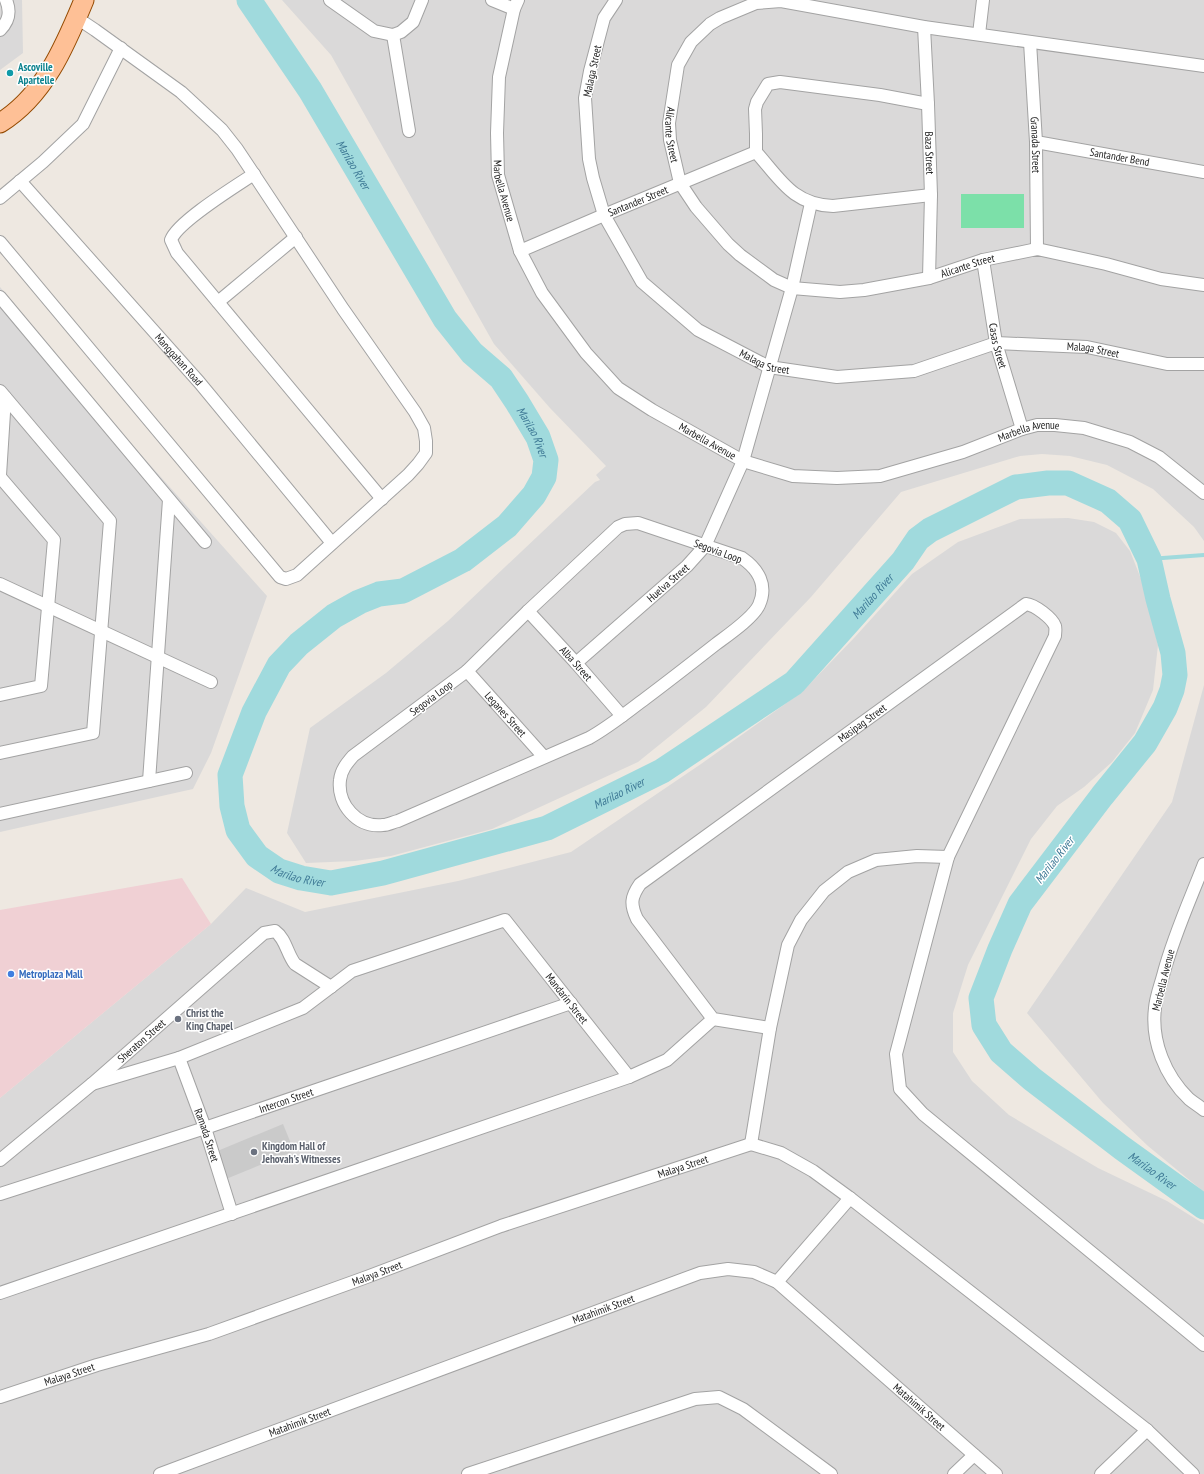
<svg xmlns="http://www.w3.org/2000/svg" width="1204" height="1474" font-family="'PT Sans Narrow',sans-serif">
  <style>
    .residential { fill: #dad9d9 }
    .commercial { fill: #f0d0d4 }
    .religious { fill: #cacaca }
    .pitch { fill: #7ce0a9 }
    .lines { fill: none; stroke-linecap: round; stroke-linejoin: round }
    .stream { stroke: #a0dadd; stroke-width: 4 }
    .river { stroke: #a0dadd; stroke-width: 25 }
    .street-casing { stroke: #a3a3a3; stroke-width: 14 }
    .primary-casing { stroke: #944a00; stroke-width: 21 }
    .street { stroke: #fff; stroke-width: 12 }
    .primary { stroke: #fec096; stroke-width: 19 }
    .culture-dot { fill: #0f9aa8; stroke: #fff; stroke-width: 1.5 }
    .shop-dot { fill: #3f7fe0; stroke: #fff; stroke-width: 1.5 }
    .worship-dot { fill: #6b7280; stroke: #fff; stroke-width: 1.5 }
    .labels { text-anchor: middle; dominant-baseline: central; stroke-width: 3; stroke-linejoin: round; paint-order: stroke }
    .culture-label { font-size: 11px; font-weight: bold; fill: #0d838f; stroke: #fff; text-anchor: start }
    .street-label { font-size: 11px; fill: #1c1c1c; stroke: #fff }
    .shop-label { font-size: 11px; font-weight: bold; fill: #366cbe; stroke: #fff; text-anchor: start }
    .worship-label { font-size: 11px; font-weight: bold; fill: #5b616d; stroke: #fff; text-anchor: start }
    .water-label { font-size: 12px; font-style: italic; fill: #3f7a96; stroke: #fff }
  </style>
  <rect width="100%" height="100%" fill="#eee8e1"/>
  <path class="residential" d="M0,0H22L23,53L0,70Z
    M282,0H1204V541L1194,527L1153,489L1107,465L1070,456L1042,454L1020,456L901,492L811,597L706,707L638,762L492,829L391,856L355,861L306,863L287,833L310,728L386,673L448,621L595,482L600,480L596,475L606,466L550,408L494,344L331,55Z
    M0,287L135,448L267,596L211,753L193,789L0,832Z
    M1068,518L1094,522L1116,533L1130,551L1143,584L1158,645L1153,690L1135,733L1112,762L1084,787L1057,806L1031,839L968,965L953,1013V1052L972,1081L1009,1115L1098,1168L1167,1201L1204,1224V1474H0V1098L211,924L246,888L305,912L458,881L571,852L701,764L802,692L854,638L912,574L958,542L1020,519Z
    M1204,685V1192L1148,1146L1103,1103L1027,1013L1172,802Z"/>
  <path class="commercial" d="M182,878L211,924L0,1098V910Z"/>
  <path class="religious" d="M283,1124L294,1151L226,1179L215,1152Z"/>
  <path class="pitch" d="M961,194H1024V228H961Z"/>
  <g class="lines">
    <path class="stream" d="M1149,559L1204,555"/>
    <path class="river" id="s1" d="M249,0L310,90L445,319L472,353L501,378L517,402L538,437L546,460L544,477L534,495L507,526L463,560L403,591L379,594L359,602L334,616L299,644L279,665L254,712L230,775L232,806L238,830L257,856L279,871L301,878L331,883L383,873L547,828L662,771L794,683L903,561L918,539L930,530L1016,487L1048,483H1068L1108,501L1130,520L1149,559L1158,599L1173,653L1175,675L1172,690L1165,708L1145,743L1102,796L1020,904L1000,949L981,998L984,1025L1001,1052L1032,1079L1122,1148L1204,1207"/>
    <defs>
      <g id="street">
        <path d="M330,0L374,31L393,35L401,32L413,22L422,0"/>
        <path d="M492,0L514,9"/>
        <path id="s2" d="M518,0L514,9L499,77L497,133L498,175L520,251L542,293L586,353L618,388L652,410L743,461L793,476L837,478L880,476L963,452L1022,429L1037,425H1055L1084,428L1130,442L1159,457L1204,493"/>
        <path id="s3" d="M616,0L604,18L590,71L585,98L589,159L593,178L604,215L642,282L698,330L769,367L837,377L914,371L996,343L1087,347L1167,364H1204"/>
        <path id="s4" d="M924,27L928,104L931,195L929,278"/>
        <path d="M0,30C9,21 11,12 6,0"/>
        <path d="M979,34L983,0"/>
        <path d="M393,35L409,131"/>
        <path id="s5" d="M1030,42L1036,142L1037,249"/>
        <path id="s6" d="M1204,66L924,27L781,1L756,3L720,18L710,24L691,42L678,65L669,123L670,140L680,183L696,207L728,244L740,255L774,280L792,288L840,292L864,290L929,278L983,260L1037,249L1106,264L1161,279L1204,285"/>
        <path d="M928,104L880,95L780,82L768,84L757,102L755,109L756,134V152C780,179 793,205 833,206L931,195"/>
        <path id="s7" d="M1036,142L1204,172"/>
        <path d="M254,174C236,186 177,222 171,240L177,253L382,499"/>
        <path id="s8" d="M20,181L199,382L332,543"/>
        <path d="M0,198L43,162L83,124L121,48"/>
        <path d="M0,242L280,577L286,579L297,575L408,475L418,464L426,453V441L424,428L415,412L343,309L237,149L222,130L181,92L95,30L77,18"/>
        <path id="s9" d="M520,251L604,215L756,152"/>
        <path id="s10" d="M983,260L996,343L1022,429"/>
        <path d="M0,297L205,542"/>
        <path d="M218,302L296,237"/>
        <path d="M0,391L110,521L93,733L0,753"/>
        <path d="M0,475L5,397"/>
        <path d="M0,477L54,540L41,686L0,695"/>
        <path d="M638,523L742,558C758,569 768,585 759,605C753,618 728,635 716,644C693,662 670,680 646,698C627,712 609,727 589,738L398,821C393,822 388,825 383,825C357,828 337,804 340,780C341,770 347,763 353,756L467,671L528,611L618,527L625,524Z"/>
        <path d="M0,584L211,682"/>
        <path id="s11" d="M528,611L576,663L622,716"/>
        <path id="s12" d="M576,663L687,566L705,546L743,461L792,288L811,203"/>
        <path id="s13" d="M467,671L544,757"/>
        <path d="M149,781L169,500"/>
        <path d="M0,814L186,773"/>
        <path d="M1204,864C1190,900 1174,935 1164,972C1161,984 1156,996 1155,1008C1151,1041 1165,1076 1189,1099C1194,1103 1199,1106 1204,1110"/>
        <path id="s14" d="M770,1028L713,1019L637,919C630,904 631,897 640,884L1026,604C1035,605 1052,618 1055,626C1056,629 1055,633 1055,636L948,857L896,1054L900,1089L923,1114L1204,1345"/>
        <path id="s15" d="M179,1058L205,1128L232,1214"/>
        <path id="s16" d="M92,1084L179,1058L303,1008L352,971L505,920L629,1077"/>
        <path d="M751,1144L781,1153L813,1171L850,1198L1147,1430L1193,1474"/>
        <path d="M751,1144L770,1028L788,945L801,920L824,891L848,872L876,860L917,856L948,857"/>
        <path id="s17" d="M0,1160L92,1084L264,933L275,931C286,939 287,954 295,964L331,987"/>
        <path id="s18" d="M0,1194L205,1128L571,1003"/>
        <path d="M777,1282L850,1198"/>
        <path d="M0,1293L629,1077L667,1060L713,1019"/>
        <path id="s19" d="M0,1397L97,1365L209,1334L364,1278L501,1226L751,1144"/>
        <path id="s20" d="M160,1474L700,1273L728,1269L754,1272L777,1282L996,1474"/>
        <path d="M468,1474L695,1399L719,1397L743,1409L831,1474"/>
        <path d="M954,1474L974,1455"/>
        <path d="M1101,1474L1147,1430"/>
      </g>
      <path id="primary" d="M0,123C44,96 65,46 84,0"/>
    </defs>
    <use href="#street" class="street-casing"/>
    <use href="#primary" class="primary-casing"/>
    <use href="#street" class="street"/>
    <use href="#primary" class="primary"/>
  </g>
  <circle class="culture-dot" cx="10" cy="73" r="4"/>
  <circle class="shop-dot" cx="11" cy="974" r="4"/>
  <g class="worship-dot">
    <circle cx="178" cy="1019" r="4"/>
    <circle cx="254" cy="1152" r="4"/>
  </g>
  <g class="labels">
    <g class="culture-label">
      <text x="18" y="67">Ascoville<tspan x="18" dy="13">Apartelle</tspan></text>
    </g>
    <g class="street-label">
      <text transform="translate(592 71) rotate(-78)">Malaga Street</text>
      <text stroke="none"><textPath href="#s6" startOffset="627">Alicante Street</textPath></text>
      <text stroke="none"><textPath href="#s5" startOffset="103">Granada Street</textPath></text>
      <text stroke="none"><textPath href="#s4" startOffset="126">Baza Street</textPath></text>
      <text stroke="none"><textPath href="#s7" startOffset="85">Santander Bend</textPath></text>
      <text stroke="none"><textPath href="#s2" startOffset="194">Marbella Avenue</textPath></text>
      <text stroke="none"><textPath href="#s9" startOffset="128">Santander Street</textPath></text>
      <text stroke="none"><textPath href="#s6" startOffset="1011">Alicante Street</textPath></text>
      <text stroke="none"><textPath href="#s10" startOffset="87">Casas Street</textPath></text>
      <text stroke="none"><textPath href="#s3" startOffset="784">Malaga Street</textPath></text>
      <text stroke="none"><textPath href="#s8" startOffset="239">Manggahan Road</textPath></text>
      <text stroke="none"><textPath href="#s3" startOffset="448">Malaga Street</textPath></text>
      <text stroke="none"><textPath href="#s2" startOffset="866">Marbella Avenue</textPath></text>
      <text stroke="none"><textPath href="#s2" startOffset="530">Marbella Avenue</textPath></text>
      <text transform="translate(718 551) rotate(20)">Segovia Loop</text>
      <text stroke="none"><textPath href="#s12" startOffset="122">Huelva Street</textPath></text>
      <text stroke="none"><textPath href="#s11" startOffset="71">Alba Street</textPath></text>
      <text transform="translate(431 698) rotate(-37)">Segovia Loop</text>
      <text stroke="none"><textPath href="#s13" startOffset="58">Leganes Street</textPath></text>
      <text stroke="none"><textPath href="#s14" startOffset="495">Masipag Street</textPath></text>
      <text transform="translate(1163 980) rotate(-76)">Marbella Avenue</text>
      <text stroke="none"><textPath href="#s16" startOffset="547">Mandarin Street</textPath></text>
      <text stroke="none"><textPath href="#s17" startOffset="185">Sheraton Street</textPath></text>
      <text stroke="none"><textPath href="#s18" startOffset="301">Intercon Street</textPath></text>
      <text stroke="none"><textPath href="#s15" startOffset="82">Ramada Street</textPath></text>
      <text stroke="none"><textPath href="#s19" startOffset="721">Malaya Street</textPath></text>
      <text stroke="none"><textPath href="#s19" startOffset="397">Malaya Street</textPath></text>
      <text stroke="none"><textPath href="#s20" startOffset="473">Matahimik Street</textPath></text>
      <text stroke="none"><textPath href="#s19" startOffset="73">Malaya Street</textPath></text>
      <text stroke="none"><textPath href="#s20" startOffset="845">Matahimik Street</textPath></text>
      <text stroke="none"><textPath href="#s20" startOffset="149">Matahimik Street</textPath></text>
    </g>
    <g class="shop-label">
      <text x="19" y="974">Metroplaza Mall</text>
    </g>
    <g class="worship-label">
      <text x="186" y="1013">Christ the<tspan x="186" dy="13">King Chapel</tspan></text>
      <text x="262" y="1146">Kingdom Hall of<tspan x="262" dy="13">Jehovah's Witnesses</tspan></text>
    </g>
    <g class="water-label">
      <text stroke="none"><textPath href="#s1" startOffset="195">Marilao River</textPath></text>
      <text stroke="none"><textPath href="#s1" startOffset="519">Marilao River</textPath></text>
      <text stroke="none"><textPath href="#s1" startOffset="1816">Marilao River</textPath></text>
      <text stroke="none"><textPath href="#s1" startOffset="1492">Marilao River</textPath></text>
      <text transform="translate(1054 860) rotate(-52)">Marilao River</text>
      <text stroke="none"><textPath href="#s1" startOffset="1155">Marilao River</textPath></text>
      <text stroke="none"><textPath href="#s1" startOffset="2920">Marilao River</textPath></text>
    </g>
  </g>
</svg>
